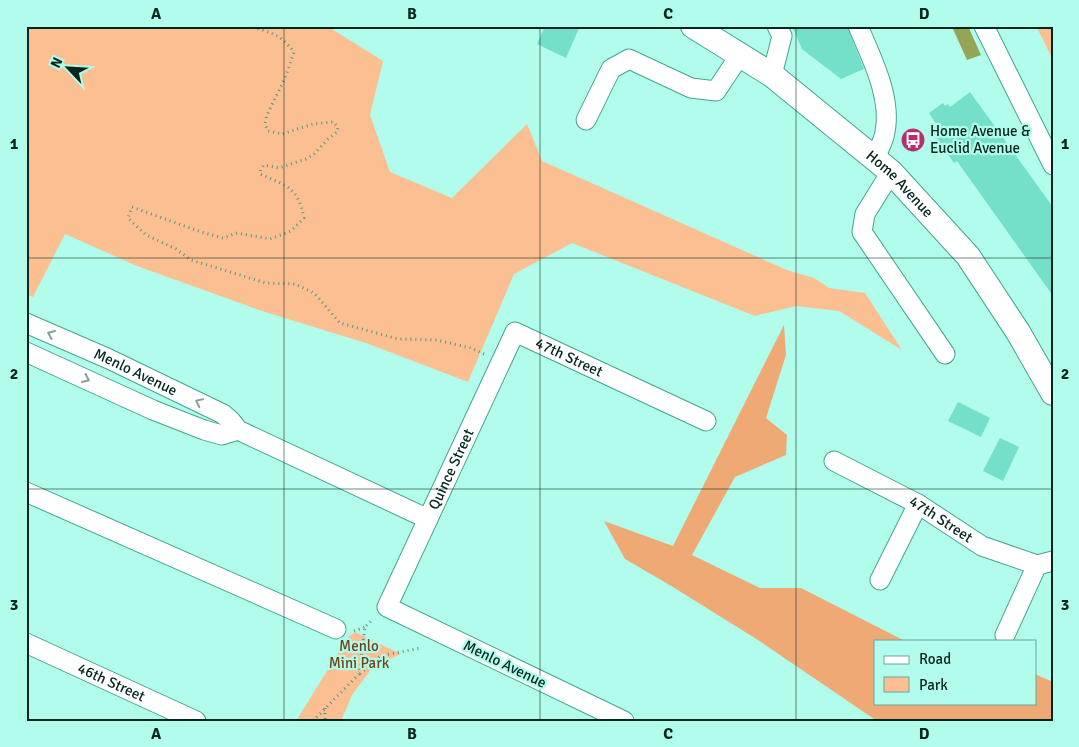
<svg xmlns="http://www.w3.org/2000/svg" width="1079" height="747" font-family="Signika,sans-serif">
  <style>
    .green { fill: #fbbf92 }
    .forest { fill: #eea975 }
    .water { fill: #96a455 }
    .building { fill: #74e0c9 }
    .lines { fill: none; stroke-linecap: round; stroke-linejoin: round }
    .minor-casing { stroke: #42a592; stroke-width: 21 }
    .major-casing { stroke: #42a592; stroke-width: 26 }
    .path { stroke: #5c9286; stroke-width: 3; stroke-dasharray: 1 4; stroke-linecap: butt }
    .minor { stroke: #fff; stroke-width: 19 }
    .major { stroke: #fff; stroke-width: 24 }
    .oneway { stroke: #8e9d9a }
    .grid { fill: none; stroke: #05251f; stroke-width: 1; stroke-opacity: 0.55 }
    .labels { text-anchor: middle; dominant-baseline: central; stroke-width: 4.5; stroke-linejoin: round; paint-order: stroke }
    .poi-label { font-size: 15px; fill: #05251f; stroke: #b1fcea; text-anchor: start }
    .street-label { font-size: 15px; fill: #05251f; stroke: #b1fcea }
    .park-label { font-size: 15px; fill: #70431c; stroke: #b1fcea }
    .neatline { fill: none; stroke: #05251f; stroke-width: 2 }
    .grid-label { font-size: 16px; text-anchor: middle; font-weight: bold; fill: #05251f }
  </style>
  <rect width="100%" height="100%" fill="#b1fcea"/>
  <path class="green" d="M26,26H327L383,61L370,115L390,172L452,198L527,124L542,161L787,270L814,278L829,288L865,293L902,350L839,311L796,306L755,316L572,243L514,274L468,382L366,343L265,312L137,266L65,234L33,297L26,294Z
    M1036,26H1053V60Z
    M355,632L401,654L373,667L352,695L341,721H296L348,637Z"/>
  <path class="forest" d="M784,325L786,355L766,418L787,435L786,455L735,477L692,555L760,588H801L905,641H875V703H1035V674L1053,682V721H877L758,640L673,587L625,559L604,521L673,546Z"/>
  <path class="water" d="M959,26H968L981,55L967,60L953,29Z"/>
  <path class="building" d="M545,26H580L566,58L537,44Z
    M792,26H847L864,69L841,79L802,49Z
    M970,92L1053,207V296L957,161L954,163L930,129L936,124L929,113L943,103L945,106L948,104L950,107Z
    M958,402L990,418L981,437L948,421Z
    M1000,438L1019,447L1003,481L983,471Z"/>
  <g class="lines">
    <defs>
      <g id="minor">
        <path d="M858,26C871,57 892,97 885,132C884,140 879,149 875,158"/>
        <path d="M984,26L1053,165"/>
        <path d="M772,75L782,36L777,26"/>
        <path d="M586,120L611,69L629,59L691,88L716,91L740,55"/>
        <path d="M891,172L865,214L862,232L945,354"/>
        <path id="s1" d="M26,323L109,359L223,414L231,421L238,430L428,519"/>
        <path d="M26,352L153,410L204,430L222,435L238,430"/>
        <path id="s2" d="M834,461L918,504L982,546L1037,565L1053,561"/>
        <path d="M26,492L336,629"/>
        <path d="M880,580L918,504"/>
        <path d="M1005,635L1037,565"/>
        <path id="s3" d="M26,643L196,721"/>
        <path id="s4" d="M624,721L387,607L515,332L706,421"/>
      </g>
      <g id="major">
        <path id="s5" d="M693,26L772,75L891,172L968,256L1018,332L1053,393"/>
      </g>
    </defs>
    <use href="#minor" class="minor-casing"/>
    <use href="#major" class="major-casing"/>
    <path class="path" d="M248,26C270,32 279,33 294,52L285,78L267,115L265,124L268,131L282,134L313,124L333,122L338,127L337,132L328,139L314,154L306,159L279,168L264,165L261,169L260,174C287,186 298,187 304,218L291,231L270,239L237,233L223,238L201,232L132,207L128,218L146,235L176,249L191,260L266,283L295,284L314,293L340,323L398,339L437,340L471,348L486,355
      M354,631L365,627
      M360,674L380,656L421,648
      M325,708V721
      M313,721L359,674L365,627L373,619"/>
    <use href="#minor" class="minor"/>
    <use href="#major" class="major"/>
  </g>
  <defs><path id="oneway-chevron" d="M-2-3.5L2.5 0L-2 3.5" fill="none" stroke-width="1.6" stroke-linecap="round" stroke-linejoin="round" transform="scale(1.25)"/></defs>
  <g class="oneway">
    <use href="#oneway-chevron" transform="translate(51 334) rotate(-156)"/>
    <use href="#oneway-chevron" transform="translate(86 379) rotate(25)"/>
    <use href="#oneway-chevron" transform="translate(199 402) rotate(-154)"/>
  </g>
  <path class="grid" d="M284,26V721M540,26V721M796,26V721M26,258H1053M26,489H1053"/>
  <defs>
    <symbol id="bus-disc" viewBox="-11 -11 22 22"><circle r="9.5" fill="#b82e6c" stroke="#b1fcea"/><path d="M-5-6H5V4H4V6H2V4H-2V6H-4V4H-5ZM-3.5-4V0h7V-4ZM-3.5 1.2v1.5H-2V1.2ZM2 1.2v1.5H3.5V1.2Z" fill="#fff"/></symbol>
  </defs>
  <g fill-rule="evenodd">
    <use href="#bus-disc" x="899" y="126" width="28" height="28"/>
  </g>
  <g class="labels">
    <g class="poi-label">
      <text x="930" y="131">Home Avenue &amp;<tspan x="930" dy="17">Euclid Avenue</tspan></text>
    </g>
    <g class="street-label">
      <text stroke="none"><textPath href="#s5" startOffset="261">Home Avenue</textPath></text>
      <text stroke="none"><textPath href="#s4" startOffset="626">47th Street</textPath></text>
      <text stroke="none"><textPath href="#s1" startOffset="120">Menlo Avenue</textPath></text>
      <text stroke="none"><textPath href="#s4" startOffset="415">Quince Street</textPath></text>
      <text stroke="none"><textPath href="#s2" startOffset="122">47th Street</textPath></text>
      <text transform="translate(505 664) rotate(26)">Menlo Avenue</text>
      <text stroke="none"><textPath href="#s3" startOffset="94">46th Street</textPath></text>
    </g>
    <g class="park-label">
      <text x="359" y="646">Menlo<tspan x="359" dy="17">Mini Park</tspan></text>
    </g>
  </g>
  <rect width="1079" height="747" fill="none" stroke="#b1fcea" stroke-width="55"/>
  <rect x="874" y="640" width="162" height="65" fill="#b1fcea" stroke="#6ca699"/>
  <rect x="884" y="656" width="25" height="8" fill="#ffffff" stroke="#6ca699"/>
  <text x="919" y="664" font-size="15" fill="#05251f">Road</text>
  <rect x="884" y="677" width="25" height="15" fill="#fbbf92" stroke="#6ca699"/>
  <text x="919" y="690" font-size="15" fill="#05251f">Park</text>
  <g transform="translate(68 68) rotate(295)" stroke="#b1fcea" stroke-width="4" paint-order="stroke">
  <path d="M0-4L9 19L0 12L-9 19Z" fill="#05251f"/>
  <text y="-8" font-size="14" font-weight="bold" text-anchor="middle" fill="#05251f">N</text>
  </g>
  <rect x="28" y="28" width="1024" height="692" class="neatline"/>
  <g class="grid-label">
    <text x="156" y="19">A</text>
    <text x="412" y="19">B</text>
    <text x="668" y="19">C</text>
    <text x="924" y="19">D</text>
    <text x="14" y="149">1</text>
    <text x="1065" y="149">1</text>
    <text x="14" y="379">2</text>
    <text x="1065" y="379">2</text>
    <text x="14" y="610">3</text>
    <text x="1065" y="610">3</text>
    <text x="156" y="739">A</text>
    <text x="412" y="739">B</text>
    <text x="668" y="739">C</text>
    <text x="924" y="739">D</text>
  </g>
</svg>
